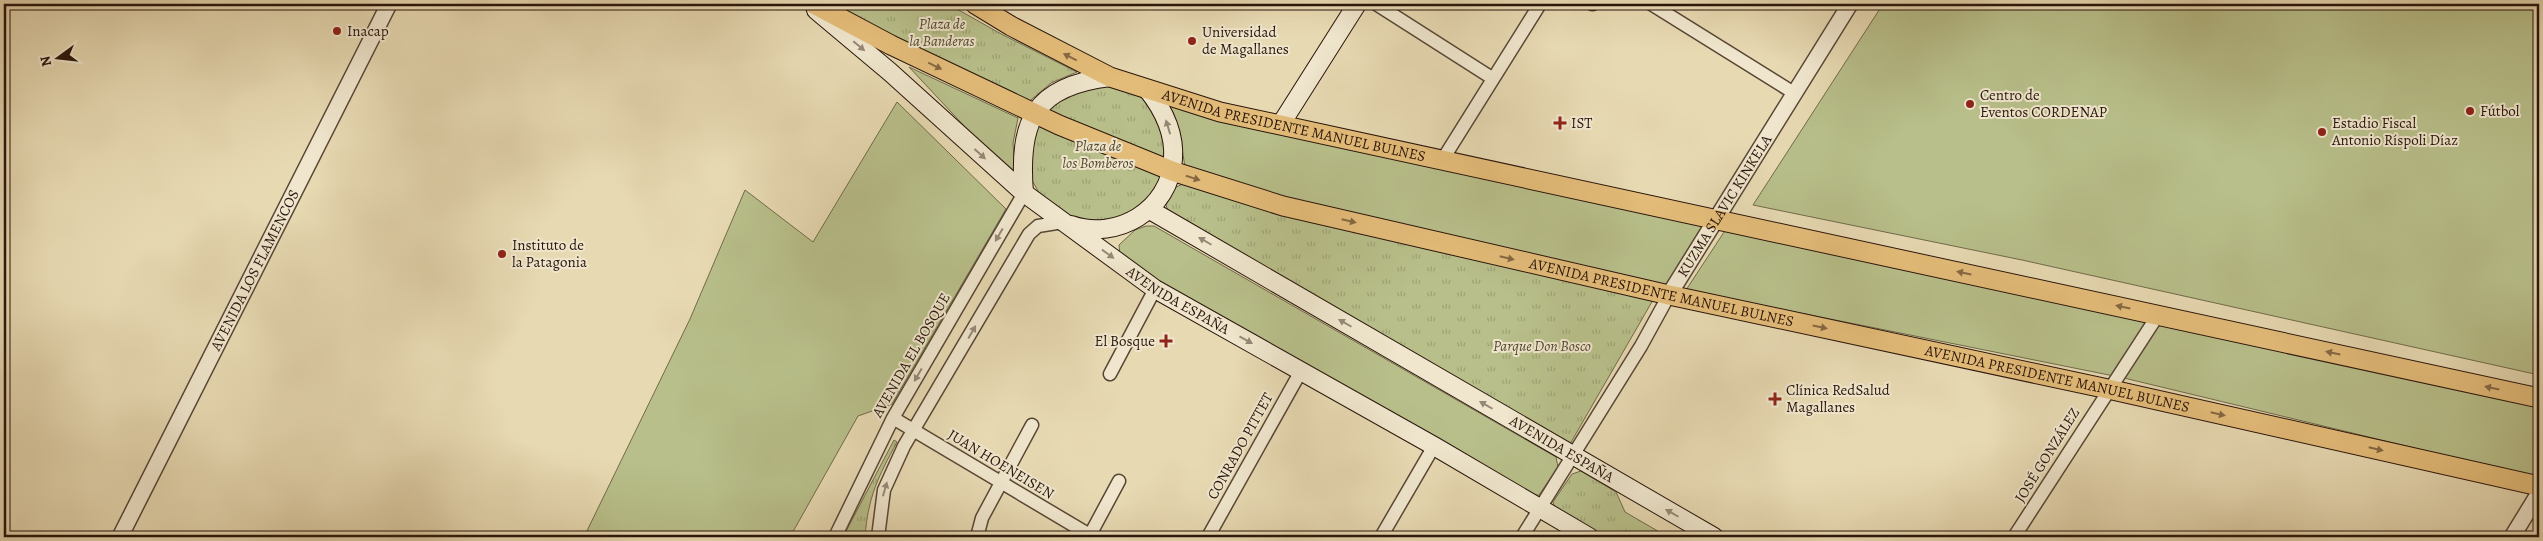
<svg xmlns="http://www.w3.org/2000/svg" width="2543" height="541" font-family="Alegreya,serif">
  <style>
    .green { fill: #b8bf8a; stroke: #706a4a }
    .park { fill: url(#park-tufts); stroke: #706a4a }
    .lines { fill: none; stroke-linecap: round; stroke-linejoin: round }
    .minor-casing { stroke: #584635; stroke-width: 15 }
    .tertiary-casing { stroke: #584635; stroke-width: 18 }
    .secondary-casing { stroke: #29150b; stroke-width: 20 }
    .primary-casing { stroke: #29150b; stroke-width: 21 }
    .minor { stroke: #efe6cd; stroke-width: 12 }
    .tertiary { stroke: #efe6cd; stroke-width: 15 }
    .secondary { stroke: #efe6cd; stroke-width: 18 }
    .primary { stroke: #e4bc79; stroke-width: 19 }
    .oneway { fill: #968876 }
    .oneway2 { fill: #866842 }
    .poi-dot { fill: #8f2418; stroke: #efe6cd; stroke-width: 2 }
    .labels { text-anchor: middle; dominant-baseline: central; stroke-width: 4; stroke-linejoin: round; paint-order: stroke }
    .park-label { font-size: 15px; font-style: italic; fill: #544831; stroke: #efe6cd }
    .poi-label { font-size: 15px; fill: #29150b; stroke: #efe6cd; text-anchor: start }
    .street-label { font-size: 15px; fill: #29150b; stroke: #efe6cd }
  </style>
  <defs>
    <pattern id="park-tufts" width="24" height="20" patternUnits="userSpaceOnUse" patternTransform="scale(1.25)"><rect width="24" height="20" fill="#b8bf8a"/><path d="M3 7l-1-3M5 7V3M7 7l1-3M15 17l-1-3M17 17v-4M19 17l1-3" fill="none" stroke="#9ea376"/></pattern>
  </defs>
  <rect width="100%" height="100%" fill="#e7d9b2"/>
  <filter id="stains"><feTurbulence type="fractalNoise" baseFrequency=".004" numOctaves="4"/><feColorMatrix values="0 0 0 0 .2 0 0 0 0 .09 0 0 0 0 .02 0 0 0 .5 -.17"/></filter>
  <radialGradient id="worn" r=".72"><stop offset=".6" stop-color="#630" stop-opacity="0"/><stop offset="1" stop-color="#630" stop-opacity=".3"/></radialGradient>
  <path class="green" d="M1883,4H2539V375L2022,260L1753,205Z
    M909,67L1018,118L1013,143L1015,176L1010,175Z
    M897,102L1006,209L892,404L858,416L790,537H584L690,319L745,190L813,242Z
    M1168,103L1712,211L1667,285L1277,202L1185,167L1180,136Z
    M1146,226H1154L1556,457L1558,467L1539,495L1529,496L1125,264L1120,255L1119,245L1135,230Z
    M1728,226L2539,403V470L2535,477L2124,378L1686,290Z"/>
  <path class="park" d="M822,4H948L1003,35L1077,72L1051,83L1025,105Z
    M1110,84L1137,94L1148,103L1168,141L1163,184L1134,216L1078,224L1043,200L1029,175L1026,146L1055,97Z
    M1185,183L1653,300L1570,444L1170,218L1166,205L1174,188Z
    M894,440L897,442C878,477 868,497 865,537H843Z
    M1581,471L1616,492L1625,512L1668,537H1599L1556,512L1553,502L1572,474Z"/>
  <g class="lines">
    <defs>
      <path id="minor" d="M1376,4L1492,78
        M1592,4H1593
        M1651,4L1794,93
        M1443,159L1540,4
        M1110,374L1155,289
        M893,418L1093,537
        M1090,535L1119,481
        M835,537L893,418L1024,193
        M878,537L884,490L904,446L1029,234L1038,226L1063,222
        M977,537L982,518L1032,425
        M1208,537L1301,371
        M1381,537L1434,446
        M1522,537L1641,346L1669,295
        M2014,537L2158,315"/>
      <g id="tertiary">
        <path id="s1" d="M1669,295L1850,4"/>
        <path id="s2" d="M120,537L389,4"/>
        <path d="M2512,537L2539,493"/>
      </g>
      <g id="secondary">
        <path id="s3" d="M816,10L890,72L1024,193L1155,289L1434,446L1589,537"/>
        <path d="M1281,124L1357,4"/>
        <path d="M1024,193C1018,121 1034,86 1110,77"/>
        <path id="s4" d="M1150,210L1714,537"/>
        <path d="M1071,225C1117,241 1170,210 1173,159C1175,133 1163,109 1147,89"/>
      </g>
      <g id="primary">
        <path id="s5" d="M814,4L891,45L1059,125L1172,171L1283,206L1669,295L2108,389L2539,486"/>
        <path id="s6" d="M975,4L1011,26L1110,77L1220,112L2539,398"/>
      </g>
    </defs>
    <use href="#minor" class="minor-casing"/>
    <use href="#tertiary" class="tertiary-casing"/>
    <use href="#secondary" class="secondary-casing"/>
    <use href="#primary" class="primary-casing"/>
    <use href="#minor" class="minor"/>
    <use href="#tertiary" class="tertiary"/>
    <use href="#secondary" class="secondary"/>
    <use href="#primary" class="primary"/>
  </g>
  <defs><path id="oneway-solid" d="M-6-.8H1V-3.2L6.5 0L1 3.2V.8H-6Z" transform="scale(1.25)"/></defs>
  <g class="oneway">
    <use href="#oneway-solid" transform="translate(859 46) rotate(40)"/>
    <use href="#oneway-solid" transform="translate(1168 127) rotate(-107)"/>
    <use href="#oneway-solid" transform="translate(980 154) rotate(42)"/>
    <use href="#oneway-solid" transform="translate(999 235) rotate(120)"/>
    <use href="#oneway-solid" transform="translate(1205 241) rotate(-150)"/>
    <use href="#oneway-solid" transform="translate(1108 254) rotate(36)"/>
    <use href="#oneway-solid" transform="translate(1345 323) rotate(-150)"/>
    <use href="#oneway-solid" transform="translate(972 332) rotate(-60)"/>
    <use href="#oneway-solid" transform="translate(1246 340) rotate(29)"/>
    <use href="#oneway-solid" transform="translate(918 375) rotate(120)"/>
    <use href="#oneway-solid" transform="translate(1486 405) rotate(-150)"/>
    <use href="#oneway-solid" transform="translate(885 489) rotate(-74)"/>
    <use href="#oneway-solid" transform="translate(1672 513) rotate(-150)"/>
  </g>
  <g class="oneway2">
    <use href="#oneway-solid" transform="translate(1070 57) rotate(-153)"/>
    <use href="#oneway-solid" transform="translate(935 66) rotate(26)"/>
    <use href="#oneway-solid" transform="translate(1193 178) rotate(18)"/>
    <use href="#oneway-solid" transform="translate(1349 221) rotate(13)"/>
    <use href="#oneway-solid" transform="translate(1507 258) rotate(13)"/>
    <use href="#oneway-solid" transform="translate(1964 273) rotate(-168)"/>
    <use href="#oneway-solid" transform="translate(2123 307) rotate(-168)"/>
    <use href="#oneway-solid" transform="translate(1820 327) rotate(12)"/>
    <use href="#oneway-solid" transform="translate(2333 353) rotate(-168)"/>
    <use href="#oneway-solid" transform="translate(2492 388) rotate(-168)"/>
    <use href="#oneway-solid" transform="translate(2218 414) rotate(13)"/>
    <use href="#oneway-solid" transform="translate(2376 449) rotate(13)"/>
  </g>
  <g class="poi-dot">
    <circle cx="337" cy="31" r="5"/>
    <circle cx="1192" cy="41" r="5"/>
    <circle cx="1970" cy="104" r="5"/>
    <circle cx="2470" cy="111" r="5"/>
    <path d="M1557.5 115.5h5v5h5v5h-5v5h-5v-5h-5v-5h5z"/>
    <circle cx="2322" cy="132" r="5"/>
    <circle cx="502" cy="254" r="5"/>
    <path d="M1163.5 333.5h5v5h5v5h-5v5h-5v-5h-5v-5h5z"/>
    <path d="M1772.5 391.5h5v5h5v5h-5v5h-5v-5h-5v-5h5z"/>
  </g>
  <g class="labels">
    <g class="park-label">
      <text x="942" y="24">Plaza de<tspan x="942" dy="17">la Banderas</tspan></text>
      <text x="1098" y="146">Plaza de<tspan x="1098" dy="17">los Bomberos</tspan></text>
      <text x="1542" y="346">Parque Don Bosco</text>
    </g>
    <g class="poi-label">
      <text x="347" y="31">Inacap</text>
      <text x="1202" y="32">Universidad<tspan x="1202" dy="17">de Magallanes</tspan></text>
      <text x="1980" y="95">Centro de<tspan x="1980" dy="17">Eventos CORDENAP</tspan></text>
      <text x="2480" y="111">Fútbol</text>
      <text x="1571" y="123">IST</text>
      <text x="2332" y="123">Estadio Fiscal<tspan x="2332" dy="17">Antonio Ríspoli Díaz</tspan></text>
      <text x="512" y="245">Instituto de<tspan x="512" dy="17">la Patagonia</tspan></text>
      <text x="1155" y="341" text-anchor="end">El Bosque</text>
      <text x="1786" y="390">Clínica RedSalud<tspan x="1786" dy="17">Magallanes</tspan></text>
    </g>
    <g class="street-label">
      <text stroke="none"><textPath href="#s6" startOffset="344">AVENIDA PRESIDENTE MANUEL BULNES</textPath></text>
      <text stroke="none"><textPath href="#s1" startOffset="105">KUZMA SLAVIC KINKELA</textPath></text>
      <text stroke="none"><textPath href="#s2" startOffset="299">AVENIDA LOS FLAMENCOS</textPath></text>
      <text stroke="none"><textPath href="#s5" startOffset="900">AVENIDA PRESIDENTE MANUEL BULNES</textPath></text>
      <text stroke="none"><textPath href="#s3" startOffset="465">AVENIDA ESPAÑA</textPath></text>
      <text transform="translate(911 355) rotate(-60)">AVENIDA EL BOSQUE</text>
      <text stroke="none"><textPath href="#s5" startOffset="1305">AVENIDA PRESIDENTE MANUEL BULNES</textPath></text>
      <text transform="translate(1240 446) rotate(-61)">CONRADO PITTET</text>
      <text stroke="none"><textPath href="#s4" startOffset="476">AVENIDA ESPAÑA</textPath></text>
      <text transform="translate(2047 455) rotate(-58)">JOSÉ GONZÁLEZ</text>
      <text transform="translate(1001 464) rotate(31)">JUAN HOENEISEN</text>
    </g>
  </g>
  <rect width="2543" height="541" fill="none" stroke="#e7d9b2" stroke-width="20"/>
  <rect x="5" y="5" width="2533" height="531" fill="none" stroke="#29150b" stroke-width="2.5"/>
  <rect x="10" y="10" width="2523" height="521" fill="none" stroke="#29150b"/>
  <g transform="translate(58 58) rotate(255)" stroke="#efe6cd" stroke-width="4" paint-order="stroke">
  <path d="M0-4L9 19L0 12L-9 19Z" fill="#29150b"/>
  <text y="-8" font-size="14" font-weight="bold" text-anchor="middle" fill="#29150b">N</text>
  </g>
  <rect width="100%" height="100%" filter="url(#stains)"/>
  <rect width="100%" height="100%" fill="url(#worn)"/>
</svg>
